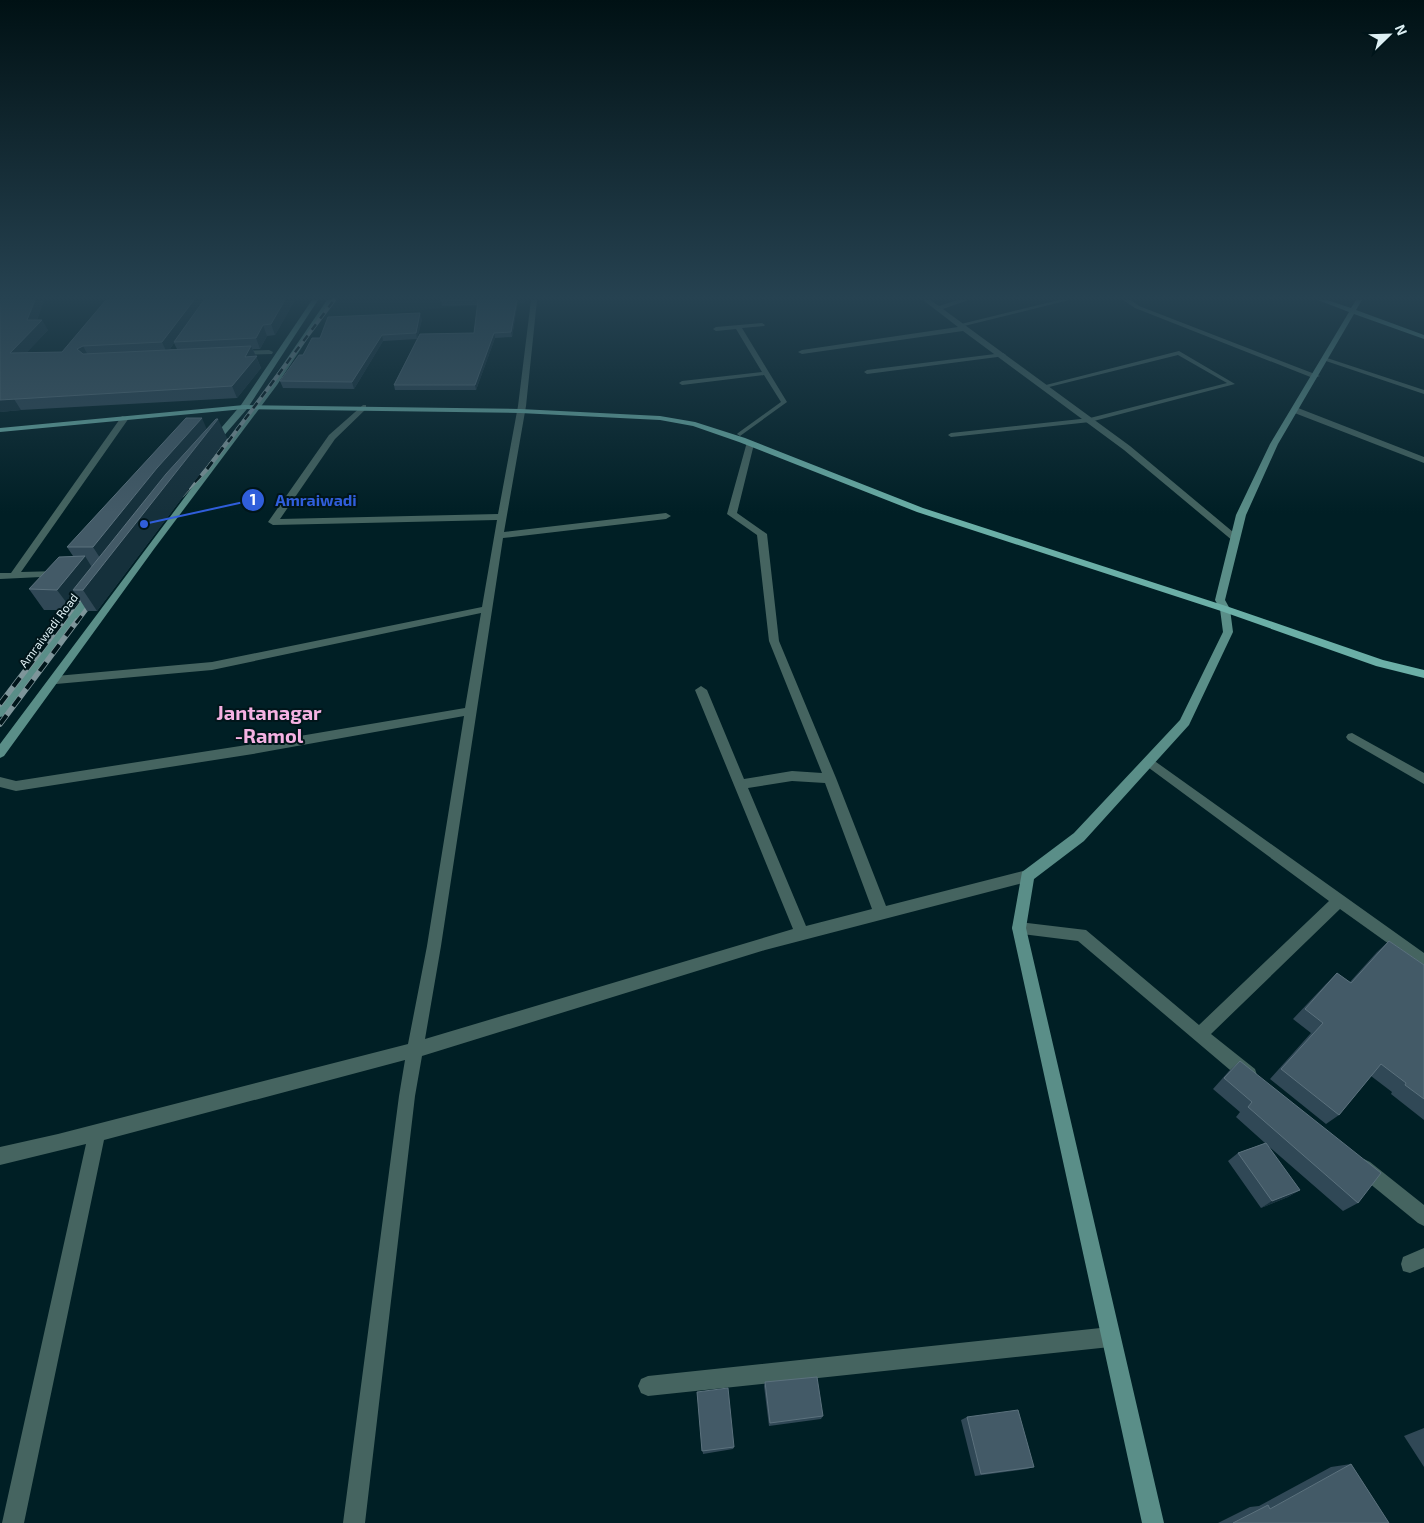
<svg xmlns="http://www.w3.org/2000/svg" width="1424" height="1523" font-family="'Exo 2',sans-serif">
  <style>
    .built { fill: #092c32 }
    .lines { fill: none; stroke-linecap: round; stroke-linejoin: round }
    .lane { fill: #456460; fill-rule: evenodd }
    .street { fill: #456460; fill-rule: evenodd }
    .secondary { fill: #5a8e88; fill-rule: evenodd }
    .primary { fill: #6bafa7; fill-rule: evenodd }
    .rail-far2-casing { stroke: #7e959a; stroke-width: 4 }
    .rail-far1-casing { stroke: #7e959a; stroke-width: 4.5 }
    .rail-casing { stroke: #7e959a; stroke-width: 5.5 }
    .rail-far2 { stroke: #00151a; stroke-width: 2.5; stroke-dasharray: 7; stroke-linecap: butt }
    .rail-far1 { stroke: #00151a; stroke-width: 3; stroke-dasharray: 9; stroke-linecap: butt }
    .rail { stroke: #00151a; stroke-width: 4; stroke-dasharray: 11; stroke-linecap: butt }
    .wall { fill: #304856; fill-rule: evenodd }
    .shaded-wall { fill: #15303b }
    .building { fill: #435a67; stroke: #5b717d }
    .labels { text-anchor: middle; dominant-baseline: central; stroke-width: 4; stroke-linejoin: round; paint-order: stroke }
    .far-street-label { font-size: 12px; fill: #def0f4; stroke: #00151a }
    .district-label { font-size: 20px; font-weight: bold; fill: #f5b2e3; stroke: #00151a }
    .leader { fill: none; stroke: #305edb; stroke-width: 2 }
    .callout-dot { fill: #305edb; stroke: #00151a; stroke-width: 2 }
    .mark-label { font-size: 15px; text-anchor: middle; font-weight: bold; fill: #fff }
    .callout-label { font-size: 16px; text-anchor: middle; font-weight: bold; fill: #305edb; stroke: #00151a; stroke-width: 4; stroke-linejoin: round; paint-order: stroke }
  </style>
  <rect width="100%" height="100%" fill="#001f25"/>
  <path class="built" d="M334,300H525V304L453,307L323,320Z"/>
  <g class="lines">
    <path class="lane" d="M1059,300H1069L960,327L957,325Z
      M762,323L765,325L764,326L742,328L787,402L740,436L737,434L738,433L781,402L764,375L682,385L679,383L682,381L762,372L736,329L716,331L713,329L716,327Z
      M1179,351L1235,384L1090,422L951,437L948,435L951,433L1090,418L1227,383L1178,355L1045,388L1042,386Z
      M1003,353L1006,355L1005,356L867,374L864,372L867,370Z
      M1323,358H1327L1424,390V394L1323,360Z"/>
    <path class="street" d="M531,300H537L526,406L504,532L666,513L671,516L666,519L503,538L441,946L425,1039L793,929L695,690L701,686L707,690L744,779L792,771L822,773L769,641L757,535L727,514L747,442L754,444L737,513L767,534L779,641L836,778L886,906L1027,870L1032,872L1034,876L1032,880L1027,882L765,950L422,1056L415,1096L365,1523H343L399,1096L405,1060L104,1140L24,1523H2L86,1144L0,1165V1147L58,1134L408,1044L427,946L464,716L253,754L16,791L0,787V777L16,781L253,744L465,708L481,613L212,670L56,684L50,680L56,676L212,662L482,607L497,520L273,525L268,522L329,435L363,405H366V409L335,439L280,519L498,514L518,406ZM792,781L825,783L872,909L806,926L748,788Z
      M923,300H930L939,306L958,300H968L943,309L1130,446L1239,537V541H1233L1124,450L963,331L802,354L798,352L802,350L958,327Z
      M1123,300H1131L1139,306L1320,376L1313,378L1135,308Z
      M269,350L273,352L272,354L237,355L233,353L237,351Z
      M1292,408H1298L1424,457V463L1292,412Z
      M122,416L129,418L21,572L58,571L62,572V576L0,579V573H11Z
      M1352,733L1424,773V784L1348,740L1346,737L1348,734Z
      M1149,757L1424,953V969L1340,909L1211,1034L1255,1069L1257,1075L1255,1081L1249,1083L1243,1081L1078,941L1014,933L1012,928L1014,923L1019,922L1086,930L1199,1025L1329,901L1145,765L1143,762L1145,759Z
      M1364,1159L1370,1162L1424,1205V1226L1418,1223L1358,1174L1355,1168L1358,1162Z
      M1424,1248V1267L1410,1273L1403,1271L1401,1264L1403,1257Z
      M1110,1327L1117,1330L1120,1337L1117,1344L1110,1347L648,1396L641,1393L638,1386L641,1379L648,1376Z"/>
    <path class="secondary" d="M312,300H318L247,409L215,446H209V442L241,405Z
      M327,300H333L277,385L154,549L4,756L0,758V744L271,382Z
      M1318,300H1327L1351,308L1356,300H1362L1356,310L1424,335V339L1354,314L1278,444L1246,515L1225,600L1230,609L1233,632L1189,725L1084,841L1034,879L1026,928L1164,1523H1142L1012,928L1022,872L1074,833L1180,720L1223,632L1220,609L1215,600L1236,515L1270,444L1349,312Z
      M93,589L98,592L97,594L4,716L0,717V705L89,590Z"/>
    <path class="primary" d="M244,405L520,409L660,416L695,422L745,438L923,508L1229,607L1383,660L1424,670V678L1376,666L1221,611L917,512L739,442L693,426L660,420L520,413L244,409L0,432V428Z"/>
    <defs>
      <path id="rail-far2" d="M228,442L334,300"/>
      <path id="rail-far1" d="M182,495L207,469L228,441
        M62,623L80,599
        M76,623L95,598"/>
      <path id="rail" d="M0,704L63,621
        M0,724L77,621"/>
    </defs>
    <use href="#rail-far2" class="rail-far2-casing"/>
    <use href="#rail-far1" class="rail-far1-casing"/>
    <use href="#rail" class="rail-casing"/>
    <use href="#rail-far2" class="rail-far2"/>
    <use href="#rail-far1" class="rail-far1"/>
    <use href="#rail" class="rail"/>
  </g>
  <path class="wall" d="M44,300L37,320L48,330L27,352H62L106,300H295L275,335L267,336L260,349H253L261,368L237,398L21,410L0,412ZM174,343L177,349H170Z
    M441,300H518L512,337L495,338L476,390H395L394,385L417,339L383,341L354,389L283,388L280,381L303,355L320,338L422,319L417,339L474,333L478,305L442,306Z
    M227,438L97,611H87L80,600L72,610H44L29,589L73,556L67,547Z
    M1389,941L1424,965V1120L1391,1094L1392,1092L1371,1076L1339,1115L1326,1124L1270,1079L1311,1033L1293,1019L1326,984L1337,973L1350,982L1377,952Z
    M1240,1061L1358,1203L1343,1211L1266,1144L1300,1190L1288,1197L1261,1208L1228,1161L1238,1153L1265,1143L1236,1117L1240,1112L1213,1089L1229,1071Z
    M765,1382L823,1416L821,1419L769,1426L764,1386Z
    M697,1392L734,1447L733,1449L703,1454Z
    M967,1417L1034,1467L1027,1469L975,1476L961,1420Z
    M1424,1428V1467L1404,1436Z
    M1351,1464L1389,1523H1218L1250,1507L1259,1506L1331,1467Z"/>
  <path class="shaded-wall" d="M35,300H44L34,328L42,320L48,330L16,364L10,353Z
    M194,300H206L174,342V343L167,353L162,342Z
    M285,300H295L275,335L271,324Z
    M517,300H518L512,337L511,332Z
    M420,313L422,319L417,339L416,333Z
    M263,325L267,336L260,349L256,338Z
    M494,333L495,338L476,390L475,385Z
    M382,335L383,341L354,389L352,382Z
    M83,346L89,357L83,360L77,349Z
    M251,346L261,368L237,398L232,386L245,357Z
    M14,399L21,410L0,412V400Z
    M202,418L208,432L218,419L227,438L97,611L83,590H73L80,600L72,610L57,590L85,556L96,574L104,564L93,547L157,468Z
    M1300,1190L1288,1197L1261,1208L1272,1201Z"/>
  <path class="building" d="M0,300H35L27,320H42L10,353L62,352L106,300H194L162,342L83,346L77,349L83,354L251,346L245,357L257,356L232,386L0,400Z
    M204,300H285L271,324L263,325L256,338L174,342Z
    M441,300H472L441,301Z
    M478,300H517L511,332L494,333L475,385H394L420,334L474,333Z
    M420,313L416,333L382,335L352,382L280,381L299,355H303L312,338H320L328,317Z
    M186,418H202L157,468L93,547H67Z
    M216,419H218L83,590H73L166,474Z
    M85,556L57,590L29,589L59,557Z
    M1389,941L1424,965V1099L1405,1085L1406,1083L1381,1064L1339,1115L1281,1069L1323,1023L1305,1009L1337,973L1351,983Z
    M1240,1061L1381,1173L1358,1203L1248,1107L1252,1102L1224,1078Z
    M1266,1143L1300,1190L1272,1201L1238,1153Z
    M817,1377L823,1416L770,1423L765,1382Z
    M728,1388L734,1447L702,1451L697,1392Z
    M1018,1410L1034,1467L981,1474L967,1417Z
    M1351,1464L1389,1523H1233L1268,1505L1270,1509Z"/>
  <linearGradient id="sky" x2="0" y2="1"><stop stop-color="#001114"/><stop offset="0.58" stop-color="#264251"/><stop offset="1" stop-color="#264251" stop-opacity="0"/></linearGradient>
  <rect width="1424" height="513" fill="url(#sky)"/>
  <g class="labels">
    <g class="far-street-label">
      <text transform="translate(48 630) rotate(-53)">Amraiwadi Road</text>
    </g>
    <g class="district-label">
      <text x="269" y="712">Jantanagar<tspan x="269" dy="23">-Ramol</tspan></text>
    </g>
  </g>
  <path class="leader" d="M144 524L253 500"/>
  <g class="callout-dot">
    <circle cx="144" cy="524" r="5"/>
    <circle cx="253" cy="500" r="12"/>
  </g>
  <g class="mark-label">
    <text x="253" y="505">1</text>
  </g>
  <g class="callout-label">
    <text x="316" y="506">Amraiwadi</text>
  </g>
  <g transform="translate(1389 35) rotate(67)" stroke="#00151a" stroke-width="4" paint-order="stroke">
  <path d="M0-4L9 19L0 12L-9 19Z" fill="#def0f4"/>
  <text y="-8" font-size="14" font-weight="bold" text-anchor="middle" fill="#def0f4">N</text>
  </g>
</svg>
